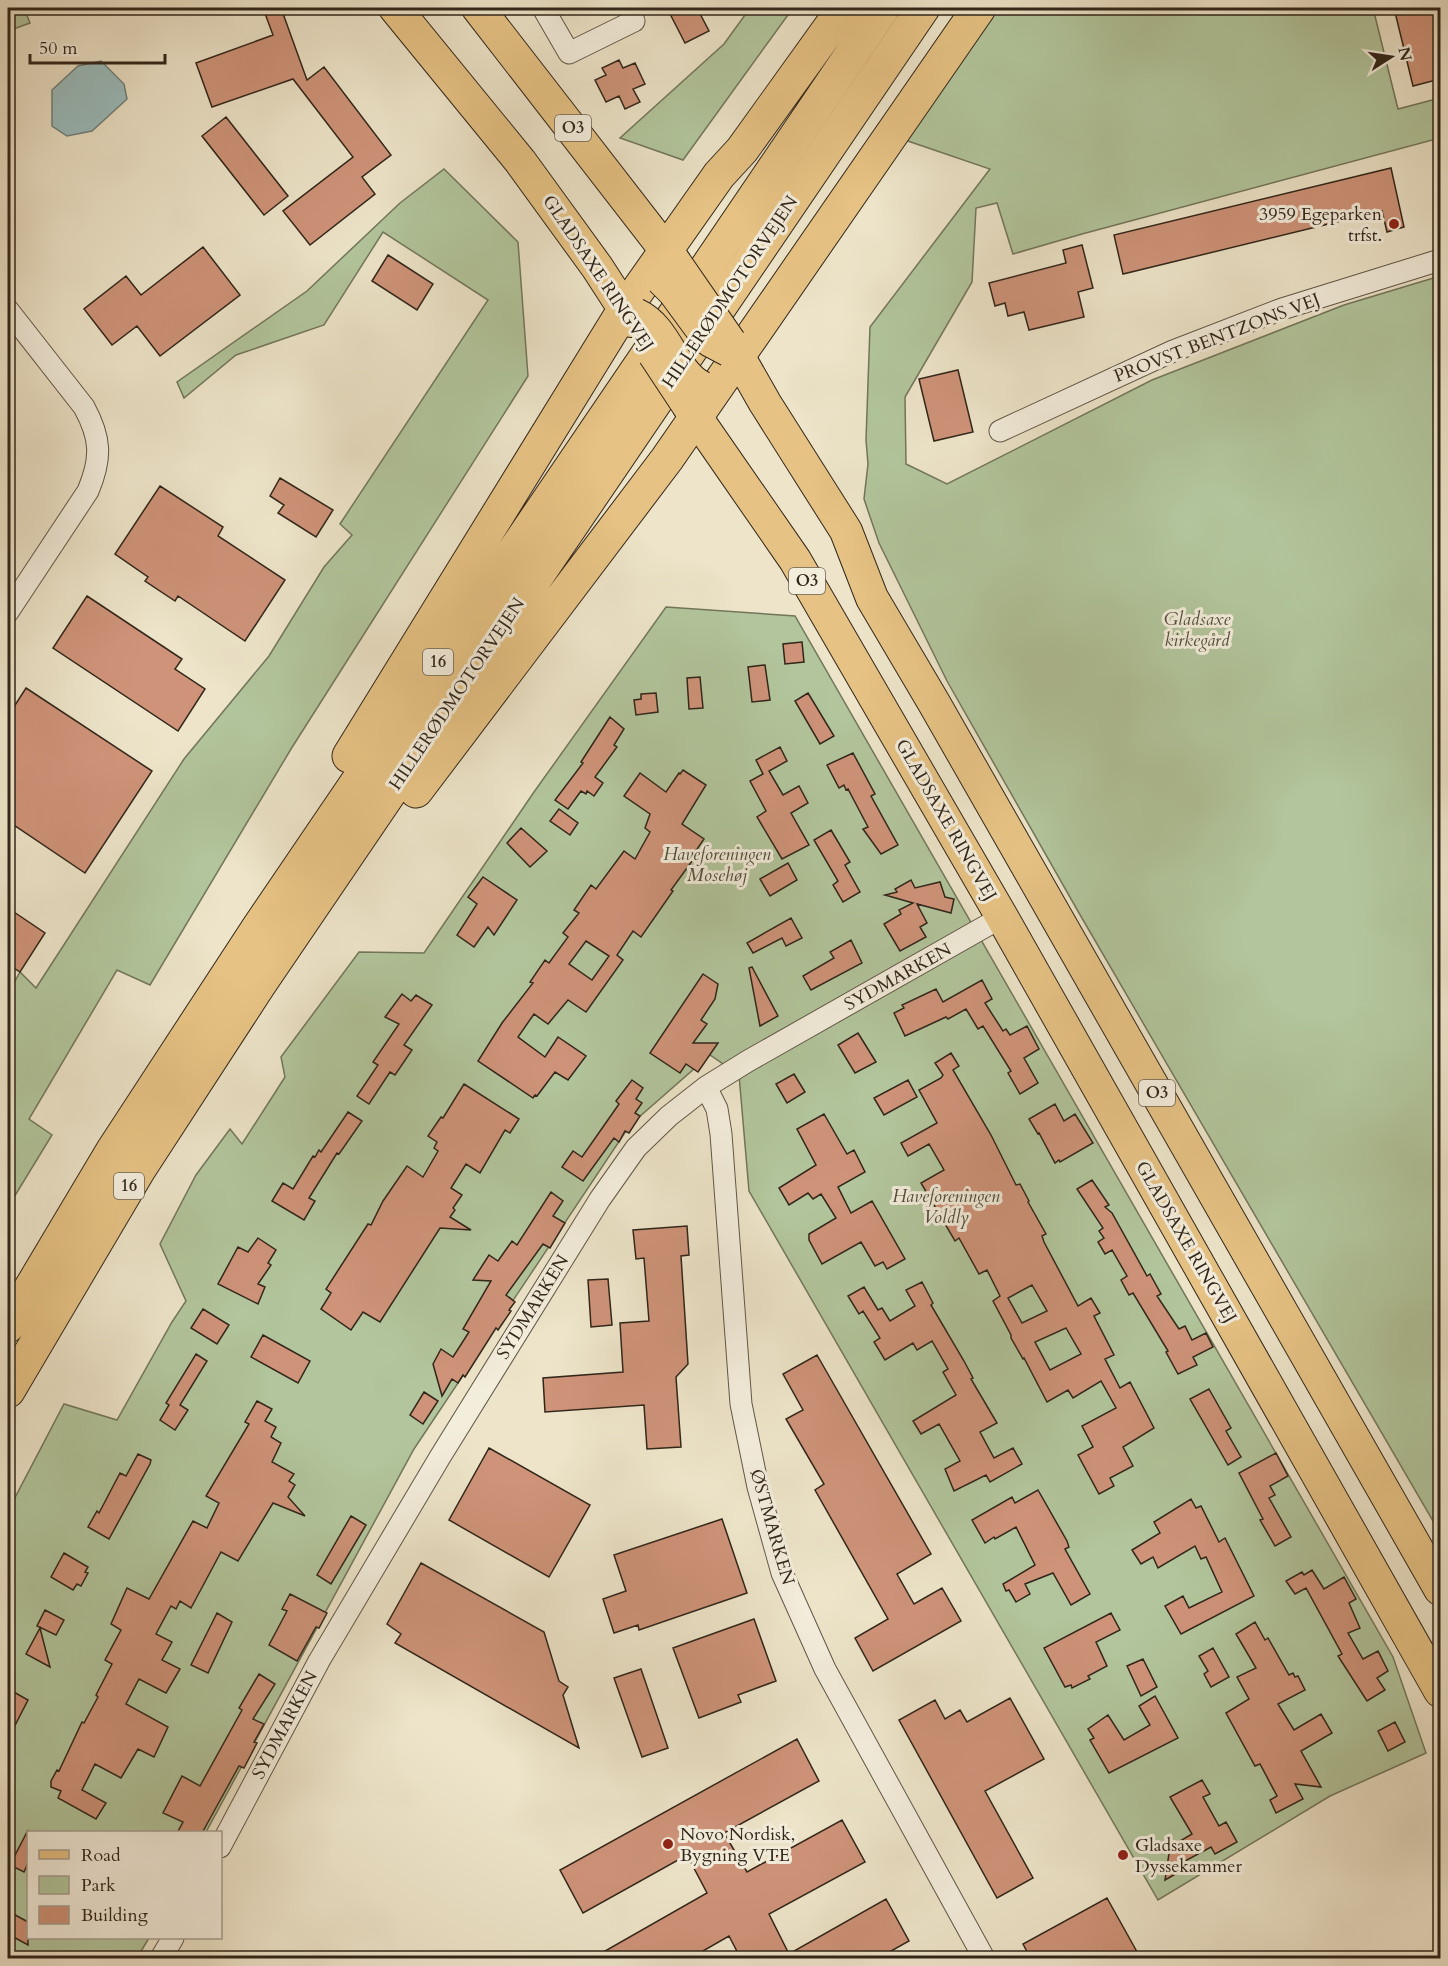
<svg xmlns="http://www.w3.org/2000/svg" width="1448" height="1966" font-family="Cardo,serif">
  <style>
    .green { fill: #b2c59c; stroke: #72765b; stroke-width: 1.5 }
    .water { fill: #9bbdbe; stroke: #71817c; stroke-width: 1.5 }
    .building { fill: #ce9379; stroke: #31261a; stroke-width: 1.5; fill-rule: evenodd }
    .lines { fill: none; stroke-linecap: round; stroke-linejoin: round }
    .street-casing { stroke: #605646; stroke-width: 23 }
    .primary-casing { stroke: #31261a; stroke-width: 34 }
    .highway-casing { stroke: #31261a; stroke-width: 35 }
    .street { stroke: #f3eddc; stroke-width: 21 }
    .primary { stroke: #e6c284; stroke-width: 32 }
    .highway { stroke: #e6c284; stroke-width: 33 }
    .primary-bridge-casing { stroke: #31261a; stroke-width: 34; stroke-linecap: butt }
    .highway-bridge-casing { stroke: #31261a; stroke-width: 35; stroke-linecap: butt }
    .primary-bridge { stroke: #e6c284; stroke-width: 32 }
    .highway-bridge { stroke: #e6c284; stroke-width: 33 }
    .poi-dot { fill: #8f2418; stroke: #f3eddc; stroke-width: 2 }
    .labels { text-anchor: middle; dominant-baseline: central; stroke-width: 6; stroke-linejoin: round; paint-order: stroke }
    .shield { fill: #f3eddc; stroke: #6b6254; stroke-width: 1.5 }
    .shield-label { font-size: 16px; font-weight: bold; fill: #31261a }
    .poi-label { font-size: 18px; fill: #31261a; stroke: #f3eddc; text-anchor: start }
    .street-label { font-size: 18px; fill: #31261a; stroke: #f3eddc }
    .park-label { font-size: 18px; font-style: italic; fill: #514e3a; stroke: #f3eddc }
  </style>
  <rect width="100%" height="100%" fill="#ede4c9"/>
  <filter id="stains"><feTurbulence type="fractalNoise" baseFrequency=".00333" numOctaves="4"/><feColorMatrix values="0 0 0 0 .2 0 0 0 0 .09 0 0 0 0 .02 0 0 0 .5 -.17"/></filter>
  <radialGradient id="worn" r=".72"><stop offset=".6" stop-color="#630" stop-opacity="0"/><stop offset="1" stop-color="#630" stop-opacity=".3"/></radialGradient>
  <path class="green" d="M8,8H24L30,23L8,31Z
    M750,8H793L683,160L620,138L724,44Z
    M993,8H1373L1398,109L1440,98V138L1082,234L1013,254L997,203L976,208L972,282L905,397L906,464L947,484L1152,380L1344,305L1440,276V1533L1079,913L947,681L879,543L864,499L868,464L866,440L870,327L990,169L905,140Z
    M444,169L518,242L528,376L291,749L150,985L117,970L29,1119L52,1135L8,1207V994L20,972L36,988L184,759L269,656L324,567L352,535L340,524L488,300L383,232L324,325L236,355L184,398L177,382L307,291L400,203Z
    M666,607L795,616L1393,1657L1426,1753L1330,1796L1158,1900L749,1191L739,1075L710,1055L630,1125L414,1449L206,1832H28V1938H149L137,1958H8V1511L64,1404L117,1420L172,1322L186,1301L160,1244L196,1175L230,1129L242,1144L285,1077L281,1057L359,952L424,953L534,792Z"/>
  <path class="water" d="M101,61L124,84L127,99L92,131L67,136L52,126V90L78,66Z"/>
  <path class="building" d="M263,8H281L307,80L324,67L391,155L362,177L375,194L310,245L283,211L353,157L293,79L212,107L196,63L273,35Z
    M667,8H697L709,31L685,43Z
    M1394,8H1434L1440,35V79L1413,86Z
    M619,60L623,68L635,63L645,84L633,89L640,102L625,109L619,96L606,102L595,80L606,75L602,68Z
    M226,117L288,196L264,215L202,136Z
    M1391,168L1404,227L1387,232L1382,211L1123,274L1114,235Z
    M1082,245L1093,288L1078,292L1084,317L1029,330L1024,312L1008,316L1005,303L995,306L989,283L1066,263L1063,250Z
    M203,247L240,295L160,356L137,326L112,345L84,309L126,276L141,295Z
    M388,255L433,284L417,310L372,281Z
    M958,370L973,432L934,441L919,379Z
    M280,478L333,510L316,537L278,513L284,505L270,496Z
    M160,486L223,527L218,536L285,580L245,641L178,596L175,601L145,581L148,577L115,554Z
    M87,596L182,659L175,669L205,689L178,731L53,648Z
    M802,642L804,662L785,664L783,644Z
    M765,665L770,700L752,702L748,667Z
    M700,677L703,708L689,709L687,678Z
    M26,688L152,771L85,873L8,821V716Z
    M656,693L658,712L636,715L634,700L641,699V694Z
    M808,693L834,736L820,744L795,701Z
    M610,717L624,729L614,745L617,747L595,777L603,783L594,796L587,791L586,794L581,791L568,809L555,800L583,763L581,762Z
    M780,747L787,761L769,771L783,795L799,786L808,803L791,813L809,845L782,859L757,817L766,811L750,781L763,774L756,760Z
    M853,753L875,794L871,796L898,845L881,854L863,829L868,827L848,789L846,790L844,785L839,788L827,765Z
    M683,770L706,785L682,824L704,839L693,855L695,857L671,890L673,891L641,937L633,931L617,955L623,960L586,1012L568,1000L548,1024L534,1014L518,1037L545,1057L558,1037L586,1056L568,1080L555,1072L537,1096L535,1095L533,1098L478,1061L502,1023L533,983L530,982L545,960L549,963L568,937L563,933L579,913L574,910L591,885L596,889L624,851L635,859L650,832L645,828L650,814L624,796L640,773L666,792L679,773L680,774ZM586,941L609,956L592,980L569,964Z
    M559,809L578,823L570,835L550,821Z
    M521,828L547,851L530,867L507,843Z
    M831,830L850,862L845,865L860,892L843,902L833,885L838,881L814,840Z
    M788,863L797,880L770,896L760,879Z
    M483,877L517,900L494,935L488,927L474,947L457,935L477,904L468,897Z
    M911,880L915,888L940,882L945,897L954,899L951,913L917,904L927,923L920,927L926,937L900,951L884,924L901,914L899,910L913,903L885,895L897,892L895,889Z
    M8,908L45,933L20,972L8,964Z
    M791,918L802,938L786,946L782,938L753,953L747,943Z
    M851,940L862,963L811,990L803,976L834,958L830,952Z
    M752,967L778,1016L760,1026L749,968Z
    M703,974L718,984L715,999L701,1020L707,1024L693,1043H718L698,1072L686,1064L680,1073L650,1053Z
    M982,980L992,999L985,1003L1003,1031L1006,1029L1010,1035L1027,1026L1039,1049L1024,1058L1038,1083L1020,1094L1008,1073L1011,1071L983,1026L978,1029L966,1009L948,1019L946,1017L905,1036L894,1013L904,1008L902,1005L936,989L943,1002Z
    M402,994L411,1001L416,995L432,1005L404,1045L412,1050L395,1075L390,1072L369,1104L357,1096L378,1065L373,1062L399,1024L385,1017Z
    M858,1033L876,1062L855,1073L838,1045Z
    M951,1053L959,1066L953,1070L991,1135L1016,1185L1020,1184L1029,1201L1028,1202L1046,1234L1042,1236L1044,1242L1078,1306L1091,1298L1100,1313L1094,1316L1114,1355L1105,1359L1120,1388L1130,1382L1154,1428L1123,1447L1133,1466L1110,1478L1114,1486L1099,1494L1078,1455L1093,1447L1082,1426L1116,1408L1101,1381L1073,1398L1068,1390L1047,1402L1024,1358L1023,1359L1011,1338V1335L993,1301L1000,1296L987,1270L979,1274L959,1238L955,1241L921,1183L944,1170L929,1144L908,1156L901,1143L937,1123L919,1090L941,1078L943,1075L935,1063ZM1032,1285L1047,1311L1022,1323L1008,1298ZM1066,1328L1081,1354L1050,1370L1035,1342Z
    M794,1074L805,1092L787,1103L776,1084Z
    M632,1080L643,1088L636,1099L642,1103L635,1113L640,1116L629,1133L625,1131L619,1142L614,1138L583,1181L562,1167L573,1151L582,1157L619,1104L616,1101Z
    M908,1080L917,1097L884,1115L874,1098Z
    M464,1084L519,1119L510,1133L505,1130L480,1173L466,1164L451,1188L462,1195L453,1208L455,1210L450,1217L471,1230L440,1228L380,1322L363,1312L351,1330L321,1309L331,1293L326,1289L368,1224L371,1225L383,1201L407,1166L423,1177L438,1151L434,1148L437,1142L428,1136L441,1117L443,1118Z
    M1055,1104L1064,1121L1075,1114L1093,1143L1060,1162L1059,1160L1055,1163L1039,1133L1038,1134L1029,1119Z
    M348,1112L362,1121L339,1154L337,1153L309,1198L315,1201L304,1220L272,1201L283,1183L293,1189L313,1156L315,1157L319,1150L321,1152Z
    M824,1114L847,1154L854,1150L865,1172L838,1187L851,1213L872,1201L905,1259L887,1269L883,1262L875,1266L861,1242L822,1264L809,1240V1234L836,1218L821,1194L813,1199L808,1193L789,1205L779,1188L816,1165L797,1129Z
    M1092,1180L1109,1205L1105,1207L1112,1213L1147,1276L1150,1274L1161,1294L1157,1296L1179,1329L1185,1326L1192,1340L1206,1333L1213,1347L1193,1357L1197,1365L1178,1374L1166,1352L1168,1351L1133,1293L1129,1295L1121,1280L1127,1276L1112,1250L1105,1254L1098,1242L1104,1238L1099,1231L1103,1228L1077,1189Z
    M551,1192L563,1201L553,1216L565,1223L550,1248L543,1244L506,1295L515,1302L509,1310L511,1311L498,1330L496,1328L465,1377L463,1375L458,1383L452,1379L442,1396L433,1364L441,1349L453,1357L469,1332L463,1329L491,1281L473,1280L489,1255L498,1261L512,1241L517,1245Z
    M687,1226L689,1255L681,1256L688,1364L676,1377L681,1447L647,1449L644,1405L545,1412L543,1378L623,1372L620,1323L649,1321L644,1258L636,1259L633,1230Z
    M258,1238L276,1250L268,1263L271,1265L258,1284L265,1287L258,1304L218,1284L238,1247L248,1252Z
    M608,1279L612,1325L591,1327L588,1280Z
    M922,1282L933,1303L931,1305L964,1361L973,1378L971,1379L997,1423L980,1432L994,1458L1013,1448L1022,1464L990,1482L986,1475L954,1491L945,1469L960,1461L939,1424L921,1434L913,1421L956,1395L943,1372L948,1369L932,1341L917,1350L913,1343L885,1360L874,1342L880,1338L863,1311L859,1314L848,1296L864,1287L878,1310L882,1308L890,1321L915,1306L906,1290Z
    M203,1309L229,1325L217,1344L191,1328Z
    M263,1335L310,1361L298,1383L251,1357Z
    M196,1354L207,1361L180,1405L188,1410L175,1430L160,1420L169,1405L166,1403Z
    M817,1355L931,1554L897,1574L914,1604L942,1588L961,1621L873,1671L855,1638L888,1619L815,1490L824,1484L786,1419L803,1410L783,1374Z
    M1209,1389L1231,1428L1226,1431L1241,1457L1228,1465L1190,1399Z
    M424,1392L438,1401L423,1424L410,1415Z
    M257,1401L272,1409L265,1421L276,1427L271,1437L281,1443L272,1462L294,1474L289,1481L295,1485L288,1497L305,1516L273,1503L238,1561L221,1552L191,1608L180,1601L176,1609L171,1606L156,1634L172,1642L162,1660L180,1669L166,1693L139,1679L126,1704L168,1727L154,1757L138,1749L121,1778L95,1764L82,1790L106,1803L96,1819L58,1798L61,1791L51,1787V1781L57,1770L59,1771L82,1722L84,1723L98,1697L96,1695L112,1664L105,1660L121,1630L111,1624L127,1588L149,1599L193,1521L207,1528L219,1503L206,1496L249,1424L245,1422Z
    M489,1448L590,1505L549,1577L449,1520Z
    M1276,1453L1288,1476L1270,1486L1275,1495L1269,1498L1291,1537L1275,1546L1260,1520L1263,1519L1239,1473Z
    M138,1454L151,1460L150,1464L109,1539L88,1527L97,1511L99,1513L120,1473L126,1476Z
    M1038,1490L1067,1541L1069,1547L1065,1549L1090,1594L1071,1605L1053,1573L1025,1584L1030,1594L1016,1602L1009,1590L1006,1591L1003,1584L1035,1565L1016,1527L995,1539L994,1537L985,1543L972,1520L1012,1497L1015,1503Z
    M1191,1499L1196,1508L1201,1506L1219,1542L1225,1538L1254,1596L1181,1634L1165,1606L1183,1596L1189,1608L1222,1592L1206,1557L1201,1559L1195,1546L1158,1568L1153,1557L1141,1564L1132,1550L1160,1533L1154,1522Z
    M351,1516L366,1525L331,1584L317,1575Z
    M722,1519L747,1593L639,1630L638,1625L614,1633L603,1599L626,1591L614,1555Z
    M64,1553L88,1567L85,1572L88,1573L81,1586L77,1584L73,1590L51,1577Z
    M421,1563L544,1632L559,1681L568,1687L563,1695L579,1748L395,1643L401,1634L387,1624Z
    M1312,1570L1324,1589L1344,1577L1356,1599L1349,1603L1360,1628L1348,1633L1363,1659L1378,1651L1388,1671L1377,1678L1385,1690L1367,1701L1338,1656L1342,1654L1306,1588L1295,1594L1286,1581L1302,1572L1304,1575Z
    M290,1594L327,1613L319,1628L316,1627L297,1661L269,1645L287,1611L282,1609Z
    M45,1610L64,1620L56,1635L37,1626Z
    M217,1613L232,1622L208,1673L191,1665Z
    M1111,1613L1120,1630L1096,1642L1107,1666L1088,1676L1090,1679L1072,1688L1071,1685L1065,1687L1044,1648Z
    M754,1619L776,1681L738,1695L741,1702L699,1718L673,1648Z
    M1255,1622L1265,1640L1268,1638L1289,1675L1293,1673L1295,1677L1298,1676L1305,1690L1278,1704L1294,1730L1321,1714L1332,1733L1301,1751L1321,1787L1295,1784L1303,1799L1276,1813L1270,1800L1277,1796L1260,1764L1255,1766L1226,1713L1249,1699L1237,1677L1256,1668L1236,1634Z
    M40,1628L50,1667L26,1654Z
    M1213,1648L1229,1677L1211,1687L1204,1674L1208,1671L1199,1656Z
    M1143,1659L1157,1687L1141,1696L1127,1666Z
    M641,1669L668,1748L642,1757L614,1678Z
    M259,1674L275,1684L253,1719L264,1724L254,1742L257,1743L244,1768L239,1766L202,1833H177L183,1822L163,1813L182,1776L200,1786L242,1710L239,1708Z
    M12,1691L28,1700L8,1739V1699Z
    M1155,1696L1178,1738L1109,1773L1090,1740L1094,1738L1088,1729L1108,1715L1124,1740L1150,1725L1139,1706Z
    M1010,1698L1044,1759L985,1791L1033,1878L997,1898L899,1720L935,1700L945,1719L960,1710L967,1722Z
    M1395,1722L1405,1742L1388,1751L1378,1731Z
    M797,1739L819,1781L724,1833L747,1872L842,1820L865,1862L769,1914L789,1954L886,1899L909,1941L877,1959H741L729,1936L689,1959H591L707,1893L687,1855L583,1913L560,1870Z
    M1202,1780L1210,1794L1203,1797L1219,1826L1226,1822L1237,1842L1215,1854L1211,1847L1185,1861L1188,1867L1165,1880L1170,1847L1192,1834L1170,1797Z
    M28,1830V1863L24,1872L10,1865Z
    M1107,1898L1141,1959H1031L1023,1944Z
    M8,1911L28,1922V1945L8,1934Z"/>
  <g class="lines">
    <defs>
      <path id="street" d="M543,8L569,53L634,21
        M8,310L84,407C101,438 102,458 88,491L8,612
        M1000,431L1173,351L1282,309L1440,260
        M706,1087L717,1109L721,1134L741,1404L758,1487L782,1573L825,1669L984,1958
        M220,1847L319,1661L440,1457L600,1199L636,1148L669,1116L706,1087L748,1061L1002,917
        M161,1958L173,1938"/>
      <path id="primary" d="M395,8L520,161L597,267L632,321
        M478,8L674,261
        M732,345L765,403L846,531L872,598L934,703L1440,1589
        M689,407L795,560L1002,917L1440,1691"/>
      <path id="highway" d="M349,756L624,310L719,175L742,150L844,8
        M416,791L667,459L979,8
        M8,1326L113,1150L258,928L883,8
        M8,1391L138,1171L259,985L923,8"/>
    </defs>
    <use href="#street" class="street-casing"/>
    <use href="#primary" class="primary-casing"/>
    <use href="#highway" class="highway-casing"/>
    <use href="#street" class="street"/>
    <use href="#primary" class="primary"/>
    <use href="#highway" class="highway"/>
    <defs>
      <path id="primary-bridge" d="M674,261L730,342
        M654,354L689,407"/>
      <path id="highway-bridge" d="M662,279L674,291L710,340L729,350
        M636,315C667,329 672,373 702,388"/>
    </defs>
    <use href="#primary-bridge" class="primary-bridge-casing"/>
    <use href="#highway-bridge" class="highway-bridge-casing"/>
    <use href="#primary-bridge" class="primary-bridge"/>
    <use href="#highway-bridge" class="highway-bridge"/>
  </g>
  <g class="poi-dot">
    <circle cx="1394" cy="224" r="6"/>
    <circle cx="668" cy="1844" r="6"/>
    <circle cx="1123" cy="1855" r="6"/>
  </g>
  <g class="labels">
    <g class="shield">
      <rect x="555" y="115" width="36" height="26" rx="4.5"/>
      <rect x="789" y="568" width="36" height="26" rx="4.5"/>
      <rect x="423" y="649" width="30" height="26" rx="4.5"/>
      <rect x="1139" y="1080" width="36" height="26" rx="4.5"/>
      <rect x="114" y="1173" width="30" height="26" rx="4.5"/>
    </g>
    <g class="shield-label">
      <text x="573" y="128">O3</text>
      <text x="807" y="581">O3</text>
      <text x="438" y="662">16</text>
      <text x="1157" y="1093">O3</text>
      <text x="129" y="1186">16</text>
    </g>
    <g class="poi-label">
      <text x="1382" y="214" text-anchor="end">3959 Egeparken<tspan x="1382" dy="21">trfst.</tspan></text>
      <text x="680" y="1834">Novo Nordisk,<tspan x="680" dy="21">Bygning VTE</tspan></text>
      <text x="1135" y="1845">Gladsaxe<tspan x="1135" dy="21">Dyssekammer</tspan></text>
    </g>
    <g class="street-label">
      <text transform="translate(598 273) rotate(56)">GLADSAXE RINGVEJ</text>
      <text transform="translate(730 292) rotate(-56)">HILLERØDMOTORVEJEN</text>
      <text transform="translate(1217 338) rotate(-21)">PROVST BENTZONS VEJ</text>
      <text transform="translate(457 694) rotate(-56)">HILLERØDMOTORVEJEN</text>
      <text transform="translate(946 820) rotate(60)">GLADSAXE RINGVEJ</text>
      <text transform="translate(898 977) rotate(-29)">SYDMARKEN</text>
      <text transform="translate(1186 1242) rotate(60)">GLADSAXE RINGVEJ</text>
      <text transform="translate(533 1307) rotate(-58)">SYDMARKEN</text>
      <text transform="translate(772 1527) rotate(74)">ØSTMARKEN</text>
      <text transform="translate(285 1725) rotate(-62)">SYDMARKEN</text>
    </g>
    <g class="park-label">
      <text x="1197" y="619">Gladsaxe<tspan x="1197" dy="21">kirkegård</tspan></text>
      <text x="717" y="854">Haveforeningen<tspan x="717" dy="21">Mosehøj</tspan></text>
      <text x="946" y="1196">Haveforeningen<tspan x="946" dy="21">Voldly</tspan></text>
    </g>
  </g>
  <rect width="1448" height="1966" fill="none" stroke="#ede4c9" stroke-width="30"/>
  <rect x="9" y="9" width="1430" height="1948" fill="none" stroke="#31261a" stroke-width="3"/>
  <rect x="15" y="15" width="1418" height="1936" fill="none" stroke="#31261a" stroke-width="1.5"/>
  <rect x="27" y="1831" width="195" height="108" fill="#f3eddc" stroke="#a59d8e" stroke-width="1.5"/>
  <rect x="39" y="1850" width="30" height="9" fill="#e6c284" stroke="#a59d8e" stroke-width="1.5"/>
  <text x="81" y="1861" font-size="18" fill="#31261a">Road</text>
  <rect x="39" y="1876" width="30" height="18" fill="#b2c59c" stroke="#a59d8e" stroke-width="1.5"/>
  <text x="81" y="1891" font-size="18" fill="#31261a">Park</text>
  <rect x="39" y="1906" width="30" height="18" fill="#ce9379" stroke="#a59d8e" stroke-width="1.5"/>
  <text x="81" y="1921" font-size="18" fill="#31261a">Building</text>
  <g transform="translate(1391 57) rotate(78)" stroke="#f3eddc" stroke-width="4.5" paint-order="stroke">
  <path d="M0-4.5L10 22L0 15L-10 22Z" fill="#31261a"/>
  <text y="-9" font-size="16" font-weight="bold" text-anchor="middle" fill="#31261a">N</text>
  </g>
  <path d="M30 54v9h135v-9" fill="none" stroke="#31261a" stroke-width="3"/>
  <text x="39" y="54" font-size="18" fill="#31261a" stroke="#f3eddc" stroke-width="4.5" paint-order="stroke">50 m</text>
  <rect width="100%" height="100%" filter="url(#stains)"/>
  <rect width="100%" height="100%" fill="url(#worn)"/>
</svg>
